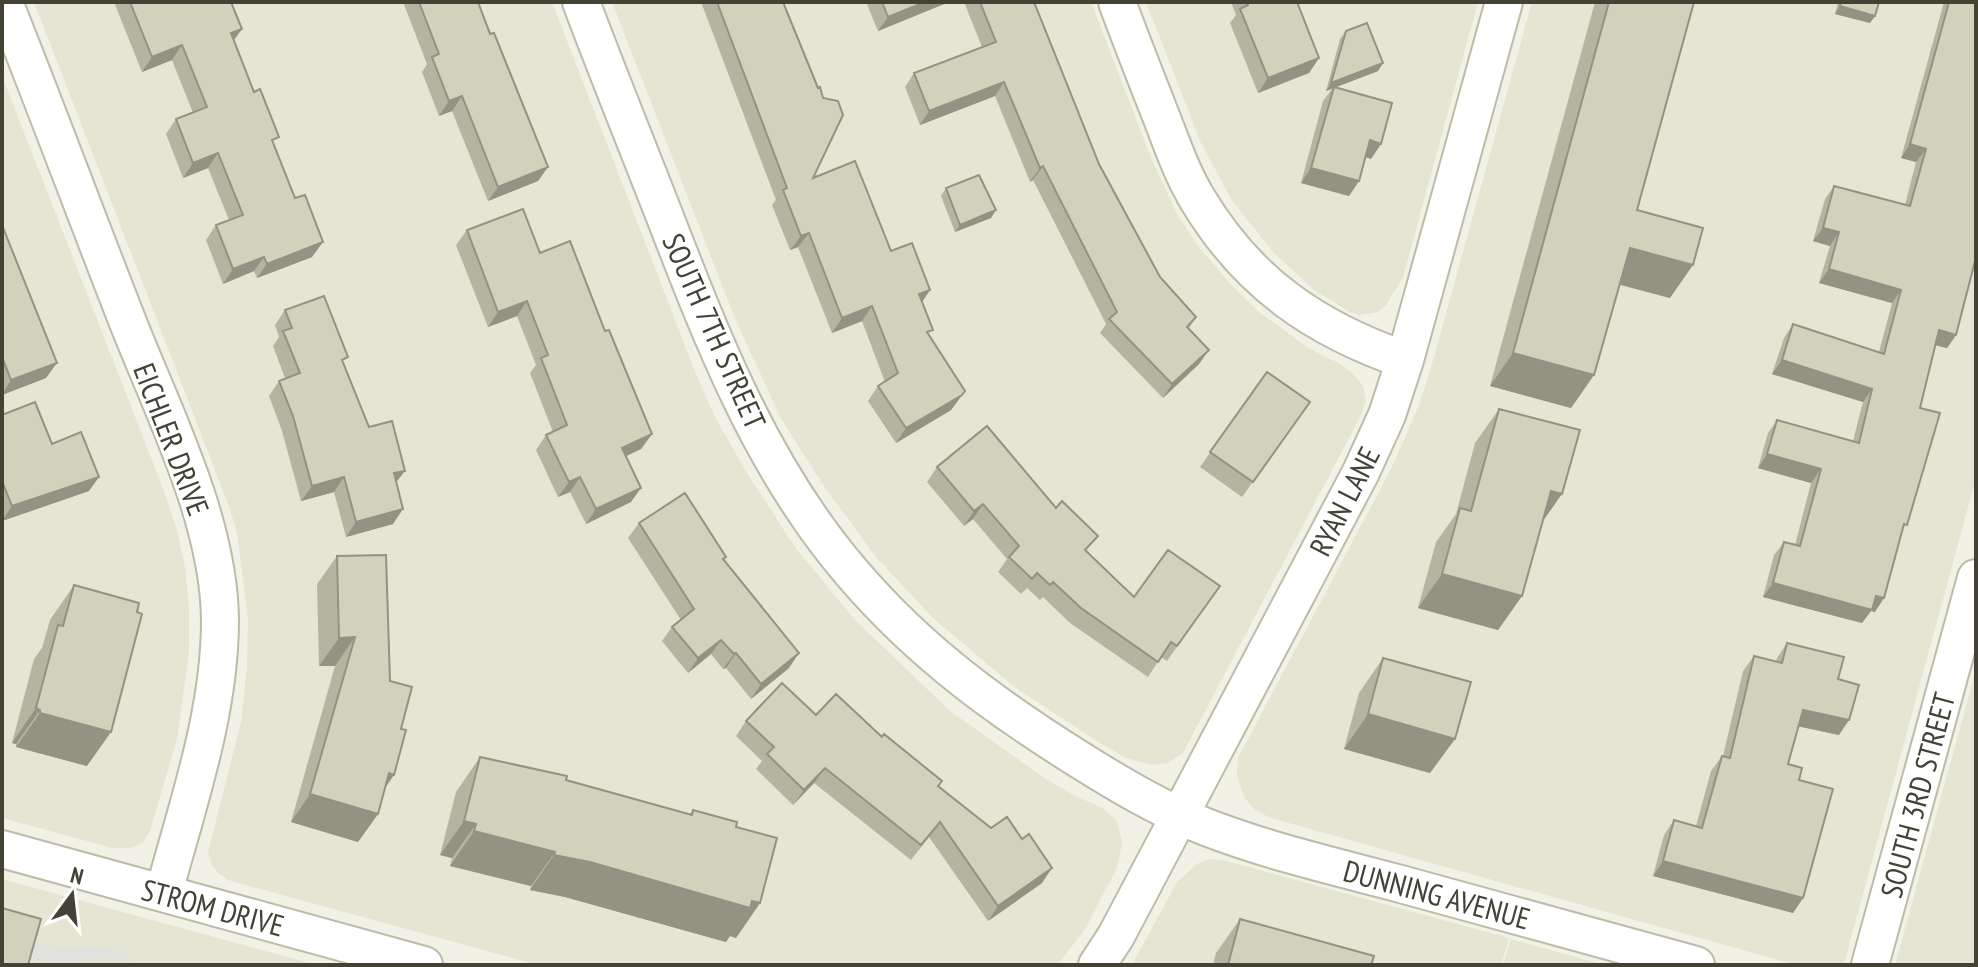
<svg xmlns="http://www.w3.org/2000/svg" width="1978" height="967" font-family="'PT Sans Narrow',sans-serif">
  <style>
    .residential { fill: #e5e5d3 }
    .parking { fill: #e2e2dd }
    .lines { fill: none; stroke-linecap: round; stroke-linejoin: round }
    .street-casing { stroke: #bcbca8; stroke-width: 40 }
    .street { stroke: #fff; stroke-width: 36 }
    .wall { fill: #b5b4a1 }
    .shaded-wall { fill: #939283 }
    .building { fill: #d2d1bb; stroke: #939283; stroke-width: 2 }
    .labels { text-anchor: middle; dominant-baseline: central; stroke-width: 6; stroke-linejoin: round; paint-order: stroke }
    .street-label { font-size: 30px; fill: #434235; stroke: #fff }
  </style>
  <rect width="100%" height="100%" fill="#f1f1e5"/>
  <path class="residential" d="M34,2H552L696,374L716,419L744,468L794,546L854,619L950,711L1046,779L1075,796L1103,808L1117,821L1122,843L1117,868L1084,931L1057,965H538L228,880L218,873L211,863L208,852L241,722L247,667L248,618L237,533L230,509Z
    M612,2H1091L1152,160L1178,216L1198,246L1232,286L1259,312L1310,349L1337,362L1352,373L1363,386L1366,401L1360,417L1183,753L1168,763L1151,765L1126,758L1092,738L1012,685L933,618L876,557L824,486L780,417L734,316Z
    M1146,2H1478L1403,277L1387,304L1378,312L1359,315L1350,312L1314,290L1273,252L1233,202L1201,143Z
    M1532,2H1976V478L1845,960L1842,965H1796L1271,818L1255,810L1244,797L1237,775L1238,758L1391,469L1418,408L1431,368Z
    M2,76L164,491L177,530L185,568L189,607V653L177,739L150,831L143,842L131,848H113L2,818Z
    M1976,670V965H1895Z
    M1210,859L1226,861L1509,938L1501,965H1132L1177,882L1197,864Z
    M2,879L316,965H2Z
    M1511,939L1604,965H1503Z"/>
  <path class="parking" d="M32,941L58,947L107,948L132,956L129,965H25Z"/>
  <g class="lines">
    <defs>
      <path id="street" d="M4,2C47,110 87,218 129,325C165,416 219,521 220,620C220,713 188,803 164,892
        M581,2C608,74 637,145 665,217C711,336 757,455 838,556C907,642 987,702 1080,760C1120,785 1162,810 1206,827C1268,851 1333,866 1397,883C1497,910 1596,938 1696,965
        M1117,2C1131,40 1146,78 1161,116C1172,144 1182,174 1198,200C1248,283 1315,329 1405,360
        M2,849L424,965
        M1097,965L1116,936L1361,472L1387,415L1405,360L1504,2
        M1870,965L1976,578"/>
    </defs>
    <use href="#street" class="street-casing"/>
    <use href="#street" class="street"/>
  </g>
  <path class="wall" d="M114,2H231L234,40L273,144L312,257L257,278L254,271L223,284L206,240L216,225L229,220L208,168L183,178L166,134L176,119L193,113L172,60L142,72Z
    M403,2H478L548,167L538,181L488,201L452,111L439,116L422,72L427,64Z
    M701,2H786L784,4L813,178L930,290L922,301L929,336L965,391L951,410L896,443L868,401L878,386L885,382L862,321L832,333L798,247L790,250L772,205L776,200Z
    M866,2H949L878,31Z
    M964,2H1034L1099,164L1160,277L1196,317L1189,328L1199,364L1163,398L1100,333L1106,324L1033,180L1030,182L995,96L920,125L905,87L914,73L982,47Z
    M1231,2H1297L1319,58L1309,73L1258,93L1230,23L1236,15Z
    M1595,2H1694L1637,210L1670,298L1620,285L1594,375L1571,408L1490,386Z
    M1838,2H1879L1875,16L1870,23L1835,14Z
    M1944,2H1976L1956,335L1947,348L1936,345L1920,408L1901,534L1875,612L1871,611L1862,623L1763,597L1774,555L1784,542L1795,545L1811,483L1758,468L1768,433L1777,420L1853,441L1863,402L1772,374L1784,338L1793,324L1879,352L1892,303L1819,283L1830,246L1813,241L1825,199L1834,186L1905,205L1916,162L1901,158Z
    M1346,31L1383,63L1378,71L1336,87L1371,159L1366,157L1359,181L1349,196L1301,183L1323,101L1332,89L1326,91L1340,39Z
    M946,188L991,218L955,232L941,196Z
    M2,225L46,378L2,395Z
    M467,230L540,253L605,331L652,434L641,449L626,456L631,502L586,524L570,492L558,497L536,450L546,435L553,432L530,373L536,365L517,316L488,327L456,245Z
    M285,310L344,363L369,427L396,483L393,524L346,537L334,492L301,501L282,431L269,396L279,381L285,378L273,346L279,337L275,325Z
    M1267,372L1310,402L1242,497L1200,467Z
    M1499,409L1543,521L1522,596L1498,630L1418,608L1436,542L1456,514L1475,443Z
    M2,415L89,491L2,521Z
    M937,467L1087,552L1134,597L1220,586L1167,661L1161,657L1148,677L1070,623L1043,597L1040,600L1027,588L1021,594L998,572L1007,559L973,519L964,526L927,482Z
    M639,523L724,560L789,668L751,699L726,668L723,669L711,654L688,673L662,641L672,627L681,620L628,538Z
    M337,556L390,681L401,729L394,775L385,788L378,814L358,842L291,822L335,666H319L317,584Z
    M74,585L87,766L16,747V744L12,743L34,659L42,648L50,620Z
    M1787,643L1838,679L1839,735L1798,726L1788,764L1799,780L1803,898L1793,913L1653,876L1664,835L1674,820L1696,826L1711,771L1722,756H1723L1743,671L1754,656L1776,662L1777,658Z
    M1383,658L1455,739L1430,773L1344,749L1359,693Z
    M816,715L882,737L942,781L939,787L1042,883L988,921L929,837L911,860L814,783L793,805L756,769L762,761L736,736L746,721Z
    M480,757L690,814L693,810L736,827L760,903L736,938L730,936L726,942L565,897L530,890L531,886L450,866L452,858L440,855L456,792Z
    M1240,919L1371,965H1213L1216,953Z"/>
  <path class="shaded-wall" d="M925,2H949L878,31L888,17Z
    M1840,6L1875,16L1870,23L1835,14Z
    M242,29L231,44V33Z
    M182,45L172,60L142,72L152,57Z
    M1319,58L1309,73L1258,93L1268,78Z
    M1383,63L1378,71L1326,91L1331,83Z
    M1004,82L995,96L920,125L929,111Z
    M462,96L452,111L439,116L449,101Z
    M1370,140L1381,144L1371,159L1360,155Z
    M1910,144L1926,149L1916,162L1901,158Z
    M218,153L208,168L183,178L193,163Z
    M1043,166L1033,180L1030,182L1040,168Z
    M548,167L538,181L488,201L498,187Z
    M1311,168L1359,181L1349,196L1301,183Z
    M996,210L991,218L955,232L960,225Z
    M1823,228L1839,232L1830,246L1813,241Z
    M809,233L798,247L790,250L801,236Z
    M323,242L312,257L257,278L267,264Z
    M1630,248L1693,265L1670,298L1607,281Z
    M264,257L254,271L223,284L233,269Z
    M1829,269L1901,290L1892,303L1819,283Z
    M930,290L920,305L919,294Z
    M527,301L517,316L488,327L498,312Z
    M872,306L862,321L832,333L842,318Z
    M1939,330L1956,335L1947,348L1930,344Z
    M1209,350L1199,364L1163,398L1172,384Z
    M1513,353L1594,375L1571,408L1490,386Z
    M1782,360L1872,389L1863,402L1772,374Z
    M57,363L46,378L2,395L11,380Z
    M965,391L951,410L896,443L906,428Z
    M652,434L641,449L612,463L622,448Z
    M1767,454L1821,469L1811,483L1758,468Z
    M405,471L394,485V473Z
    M99,477L89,491L2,521L12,506Z
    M344,477L334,492L301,501L312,486Z
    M580,477L570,492L558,497L569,482Z
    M641,488L631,502L586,524L596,509Z
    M1551,491L1562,494L1538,528Z
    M983,504L973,519L964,526L974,511Z
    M403,509L393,524L346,537L356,522Z
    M1442,574L1522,596L1498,630L1418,608Z
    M1773,583L1876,596L1884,598L1875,612L1871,611L1862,623L1763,597Z
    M355,637L335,666H319L339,638Z
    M721,640L711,654L688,673L698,658Z
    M736,653L726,668L723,669L734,654Z
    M799,653L789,668L751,699L761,684Z
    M36,708L40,710L16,744L12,743Z
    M1803,710L1849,720L1839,735L1792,725Z
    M40,713L111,732L87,766L16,747Z
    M1368,714L1455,739L1430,773L1344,749Z
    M825,768L814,783L793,805L804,790Z
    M389,773L394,775L374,803Z
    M310,794L378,814L358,842L291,822Z
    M464,821L476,824L452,858L440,855Z
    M474,831L555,852L531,886L450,866Z
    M554,855L590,862L760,903L736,938L730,936L726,942L565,897L530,890Z
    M1663,861L1803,898L1793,913L1653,876Z
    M1052,868L1042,883L988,921L998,906Z"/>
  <path class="building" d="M130,2H231L242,29L231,33L254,92L260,89L279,137L272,140L295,198L305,195L323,242L267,264L264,257L233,269L216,225L243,215L218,153L193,163L176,119L207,107L182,45L152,57Z
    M419,2H478L490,34L494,33L548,167L498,187L462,96L449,101L432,57L439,54Z
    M717,2H783L818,88L820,87L823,98L838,101L843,115L813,178L855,161L891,251L912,243L930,290L919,294L933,330L927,332L965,391L962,395L906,428L878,386L898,373L872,306L842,318L809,233L801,236L783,190L787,188Z
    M882,2H925L888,17Z
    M980,2H1034L1099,164L1160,277L1196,317L1187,327L1209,350L1172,384L1109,319L1117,312L1043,166L1040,168L1004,82L929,111L914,73L996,42Z
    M1247,2H1297L1319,58L1268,78L1240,9L1248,5Z
    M1609,2H1694L1637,210L1703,228L1693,265L1630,248L1594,375L1513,353Z
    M1841,2H1879L1875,16L1840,6Z
    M1949,2H1976V257L1956,335L1939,330L1920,408L1940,413L1907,525L1904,524L1884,598L1876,596L1872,610L1773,583L1784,542L1800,546L1821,469L1767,454L1777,420L1859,443L1872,389L1782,360L1793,324L1884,354L1901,290L1829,269L1839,232L1823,228L1834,186L1910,206L1926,149L1910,144Z
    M1367,23L1383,63L1331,83L1346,31Z
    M1334,87L1392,103L1381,144L1370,140L1359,181L1311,168Z
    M979,175L996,210L960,225L946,188Z
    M523,209L540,253L570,241L605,331L609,330L652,434L622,448L641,488L596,509L580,477L569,482L546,435L567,425L541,358L548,355L527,301L498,312L467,230Z
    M2,225L57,363L11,380L2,357Z
    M324,296L348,357L342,360L369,427L392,421L405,471L394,473L403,509L356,522L344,477L312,486L293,416L279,381L300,373L283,331L292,328L285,310Z
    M1267,372L1310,402L1253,482L1210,452Z
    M35,402L52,444L81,432L99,477L12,506L2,481V415Z
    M1499,409L1580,430L1562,494L1551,491L1522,596L1442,574L1460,508L1471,511Z
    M987,426L1056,508L1062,501L1098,536L1085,550L1134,597L1168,550L1220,586L1177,646L1171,642L1158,662L1081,608L1053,582L1050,585L1037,573L1032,579L1009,557L1019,546L983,504L974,511L937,467Z
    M685,493L726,557L723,559L799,653L761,684L736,653L734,654L721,640L698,658L672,627L694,609L639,523Z
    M386,555L390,681L412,687L401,729L406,730L394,775L389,773L378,814L310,794L355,637L339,638L337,556Z
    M74,585L139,603L137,612L142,614L111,732L40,713V710L36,708L58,625L63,626Z
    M1787,643L1844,657L1838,679L1859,685L1849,720L1803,710L1788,764L1802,768L1799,780L1833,789L1803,898L1663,861L1674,820L1702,828L1722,756L1730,758L1754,656L1782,663Z
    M1383,658L1471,682L1455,739L1368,714Z
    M782,683L816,715L836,694L882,737L884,734L942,781L938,786L991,828L1007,817L1022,839L1029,834L1052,868L998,906L940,822L921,845L825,768L804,790L767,754L774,747L746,721Z
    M480,757L567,776L566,780L692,815L693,810L737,822L736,827L777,838L760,903L752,901L750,908L590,862L554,855L555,852L474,831L476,824L464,821Z
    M2,908L41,919L28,965H2Z
    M1240,919L1374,956L1371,965H1228Z"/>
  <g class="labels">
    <g class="street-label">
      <text transform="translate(715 331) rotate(66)">SOUTH 7TH STREET</text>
      <text transform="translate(172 439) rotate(69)">EICHLER DRIVE</text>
      <text transform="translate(1344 501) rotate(-63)">RYAN LANE</text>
      <text transform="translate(1917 795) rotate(-75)">SOUTH 3RD STREET</text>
      <text transform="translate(1437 894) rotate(15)">DUNNING AVENUE</text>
      <text transform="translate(213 907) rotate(15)">STROM DRIVE</text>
    </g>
  </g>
  <rect width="1978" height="967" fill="none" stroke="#434235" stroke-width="8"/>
  <g transform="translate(72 895) rotate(15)" stroke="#ffffff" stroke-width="6" paint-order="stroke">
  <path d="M0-6L14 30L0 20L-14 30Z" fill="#434235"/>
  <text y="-12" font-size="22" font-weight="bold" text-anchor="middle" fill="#434235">N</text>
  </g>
</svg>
